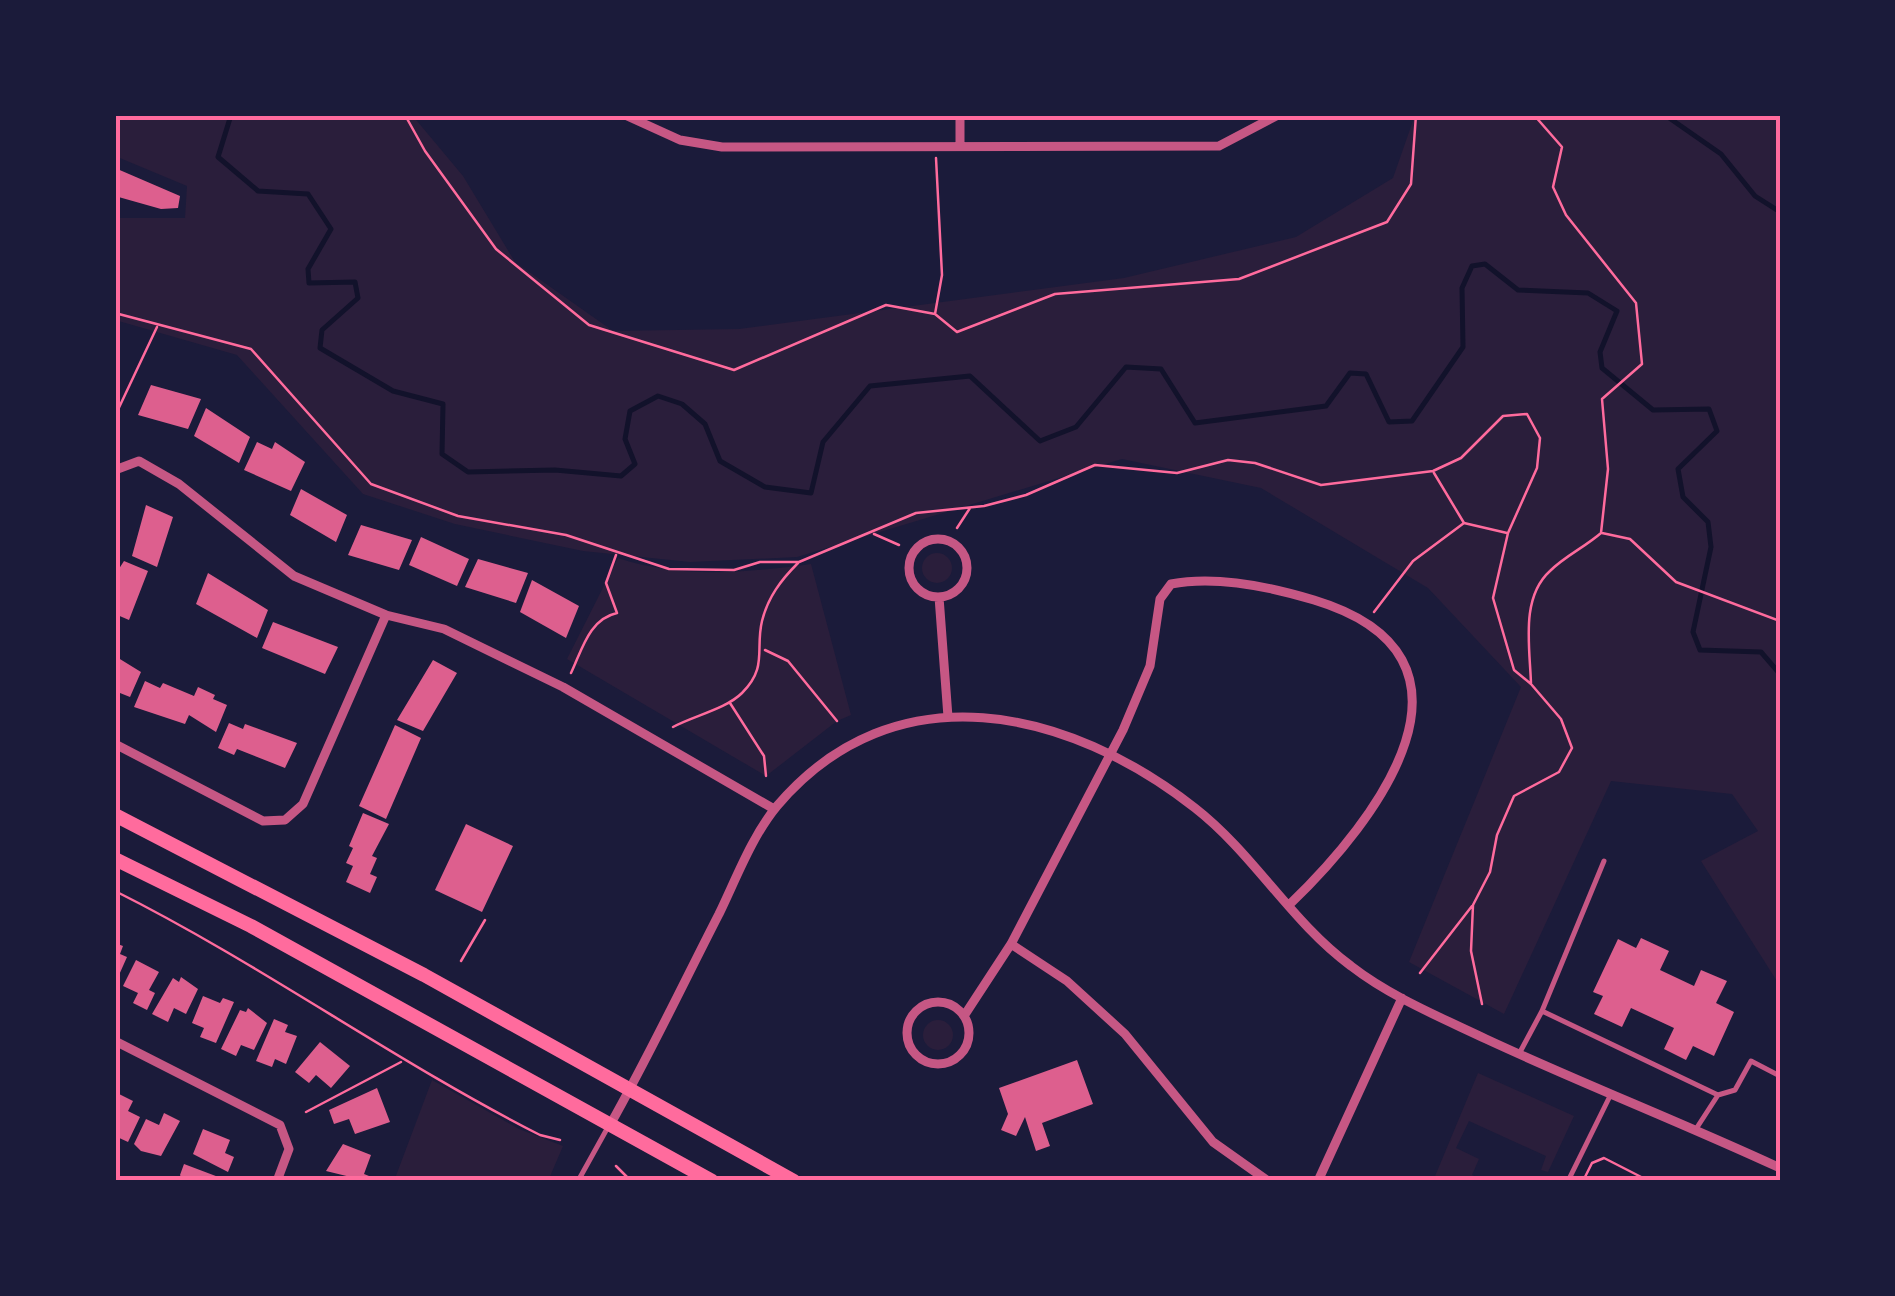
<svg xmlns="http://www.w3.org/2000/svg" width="1895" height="1296" font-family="Mulish,sans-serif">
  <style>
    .green { fill: #2a1e3b }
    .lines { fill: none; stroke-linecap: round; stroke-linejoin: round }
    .stream { stroke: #12122b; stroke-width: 5 }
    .building { fill: #dd5f8e }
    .path { stroke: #ff6b9d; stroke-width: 2.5 }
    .service { stroke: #c65784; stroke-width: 5 }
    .minor { stroke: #c65784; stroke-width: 9 }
    .primary { stroke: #ff6b9d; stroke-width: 14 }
    .neatline { fill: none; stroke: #ff6b9d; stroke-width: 4 }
  </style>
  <rect width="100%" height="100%" fill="#1b1b3a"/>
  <path class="green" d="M115,115H412L463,176L515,262L613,331L739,329L1124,278L1296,237L1393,178L1415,115H1780V986L1701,861L1758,831L1732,794L1611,781L1504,1014L1409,962L1521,687L1428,588L1261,488L1122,459L797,557L690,562L583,551L455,524L363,494L237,355L115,320V218H185L187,186L115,156Z
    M922 568a15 15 0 1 1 30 0a15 15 0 1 1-30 0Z
    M618,558C682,579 744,573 811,564L851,715L837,721L766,776L567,659Z
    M923 1035a15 15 0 1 1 30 0a15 15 0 1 1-30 0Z
    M1478,1073L1574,1116L1548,1172L1541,1170L1546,1156L1469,1121L1456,1148L1479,1159L1472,1175L1485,1181H1433Z
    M432,1080L519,1129L563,1146L548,1181H394Z"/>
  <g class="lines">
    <path class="stream" d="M231,115L218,157L258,191L308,194L331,229L308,269L309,283L355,282L358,298L322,330L320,348L393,391L443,404L442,454L468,472L555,470L621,476L635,464L625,439L630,411L658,396L682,404L705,424L720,461L765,487L811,493L823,442L870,386L970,376L1040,441L1076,427L1126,367L1161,369L1195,423L1326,406L1350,373L1366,374L1389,422L1412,421L1463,347L1462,288L1472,266L1485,264L1518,290L1588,293L1617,311L1600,352L1602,368L1653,410L1709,409L1717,431L1678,469L1683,497L1708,522L1711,547L1693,632L1700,650L1761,652L1780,674
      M1665,115L1721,154L1755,196L1780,212"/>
  </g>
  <path class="building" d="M115,168L180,196L178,208L161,209L115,196Z
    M151,385L201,399L188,429L138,415Z
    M206,408L250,437L239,463L194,436Z
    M257,442L272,449L275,442L305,462L291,491L244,470Z
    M301,489L347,515L336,542L290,515Z
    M146,505L173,517L157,567L132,556Z
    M361,525L412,540L399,570L348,555Z
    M421,537L469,559L457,586L409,565Z
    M478,559L528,573L516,603L465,587Z
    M124,561L148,571L129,620L115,614V575Z
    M208,573L268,610L257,638L196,604Z
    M532,580L579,606L566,638L520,612Z
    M273,622L338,647L325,674L262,648Z
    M115,656L141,672L130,697L115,691Z
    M433,660L457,673L423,731L397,720Z
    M145,681L160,688L163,683L194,696L198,687L215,695L213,699L227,705L216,732L189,715L185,724L134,707Z
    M229,723L243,729L245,724L297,743L285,768L237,749L234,755L218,748Z
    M395,725L421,738L386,819L359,806Z
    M363,813L389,824L372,856L377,858L370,874L377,877L370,893L346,882L353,866L346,863L353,848L349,846Z
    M466,824L513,846L482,912L435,890Z
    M1641,938L1669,951L1660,970L1694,986L1701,970L1727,981L1716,1003L1734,1012L1714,1056L1693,1046L1686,1060L1664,1049L1674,1028L1631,1008L1622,1027L1594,1014L1603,996L1593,992L1618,939L1636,948Z
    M115,943L123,946L120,954L127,957L115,984Z
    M136,960L159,972L149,990L155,993L147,1010L133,1003L138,993L123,986Z
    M181,977L198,989L186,1014L174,1008L168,1022L152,1014L173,978L179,982Z
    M203,996L220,1003L223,998L234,1002L216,1043L200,1037L204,1028L192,1023Z
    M248,1008L267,1023L254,1050L241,1045L236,1056L221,1049L240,1010L246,1012Z
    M274,1019L288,1025L285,1032L297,1036L286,1064L275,1059L272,1067L256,1061Z
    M320,1042L350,1066L331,1088L316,1075L309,1083L295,1072Z
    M1077,1060L1093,1104L1042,1123L1050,1146L1036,1151L1025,1117L1016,1136L1001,1130L1008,1114L999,1088Z
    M377,1088L390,1122L355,1134L349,1119L334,1124L329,1110Z
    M117,1093L133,1101L128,1111L140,1117L128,1142L115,1136Z
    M164,1113L180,1121L161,1156L141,1151L134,1144L146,1119L159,1125Z
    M203,1129L230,1140L225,1153L234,1157L228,1172L193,1154Z
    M343,1144L371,1155L364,1174L369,1176L367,1181L326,1171Z
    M184,1164L229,1181H183L180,1175Z"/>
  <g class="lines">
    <path class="path" d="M405,115L425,151L496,249L589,325L734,370L886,305L935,314L957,332L1055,294L1239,279L1387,222L1411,184L1416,115
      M115,313L251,349L371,484L458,516L566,535L669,569L734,570L760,562H799L916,513L984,506L1026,495L1095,465L1177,473L1228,460L1255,463L1321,485L1433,471L1461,458L1503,416L1527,414L1540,438L1537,468L1508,533L1493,598L1514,670L1531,684
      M935,314L942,275L936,158
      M115,416L157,327
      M1434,473L1464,523L1507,533
      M957,528L970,508
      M1602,533L1630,539L1676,582L1780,621
      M874,534L899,545
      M1374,612L1413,561L1464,523
      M765,650L788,661L837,721
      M571,673C582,650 589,619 617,613L606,583L616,555
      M730,703L764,756L766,776
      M673,727C693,716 726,709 742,693C768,667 755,650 762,621C768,597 781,580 798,563
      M115,891C261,964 394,1061 540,1135L560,1140
      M461,961L485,920
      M1420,973L1472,906
      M1482,1004L1471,951L1473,905L1490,872L1497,835L1514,796L1559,772L1572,748L1561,719L1531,684C1530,648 1520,598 1550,571C1565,556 1585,547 1601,533L1608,469L1602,399L1642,364L1636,303L1566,215L1553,187L1562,147L1534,115
      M306,1112L401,1062
      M616,1166L631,1181
      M1583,1181L1592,1163L1604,1158L1649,1181"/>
    <path class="service" d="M1542,1011L1604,861
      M1519,1054L1542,1011L1718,1095L1696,1129
      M1718,1095L1735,1090L1751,1061L1780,1076
      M578,1181L608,1127
      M1568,1181L1611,1094"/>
    <path class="minor" d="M625,115L680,140L722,147L1219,146L1278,115
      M960,115V146
      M115,470L139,461L179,484L294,576L386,615L444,629L563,687L774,809
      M909 568a29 29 0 1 1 58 0a29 29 0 1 1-58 0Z
      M939,597L948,717
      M115,744L263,821L285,820L303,804L386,615
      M1011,944L1067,981L1125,1034L1213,1142L1268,1181
      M907 1033a31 31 0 1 1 62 0a31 31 0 1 1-62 0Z
      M964,1016L1011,944L1123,730L1150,666L1160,599L1171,584C1217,575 1271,587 1314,600C1502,657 1378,820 1289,905
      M115,1041L280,1125L289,1149L277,1181
      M610,1125C649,1056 683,984 719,914C736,879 752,836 777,806C895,667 1069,709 1195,808C1254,854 1291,922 1351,966C1391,997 1440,1017 1486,1039C1583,1084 1683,1123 1780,1168
      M1318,1181L1402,998"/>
    <path class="primary" d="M115,815L424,975L794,1181
      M115,859L251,926L712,1181"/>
  </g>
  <rect width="1895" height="1296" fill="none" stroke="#1b1b3a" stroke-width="235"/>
  <rect x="118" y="118" width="1660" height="1060" class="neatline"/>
</svg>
